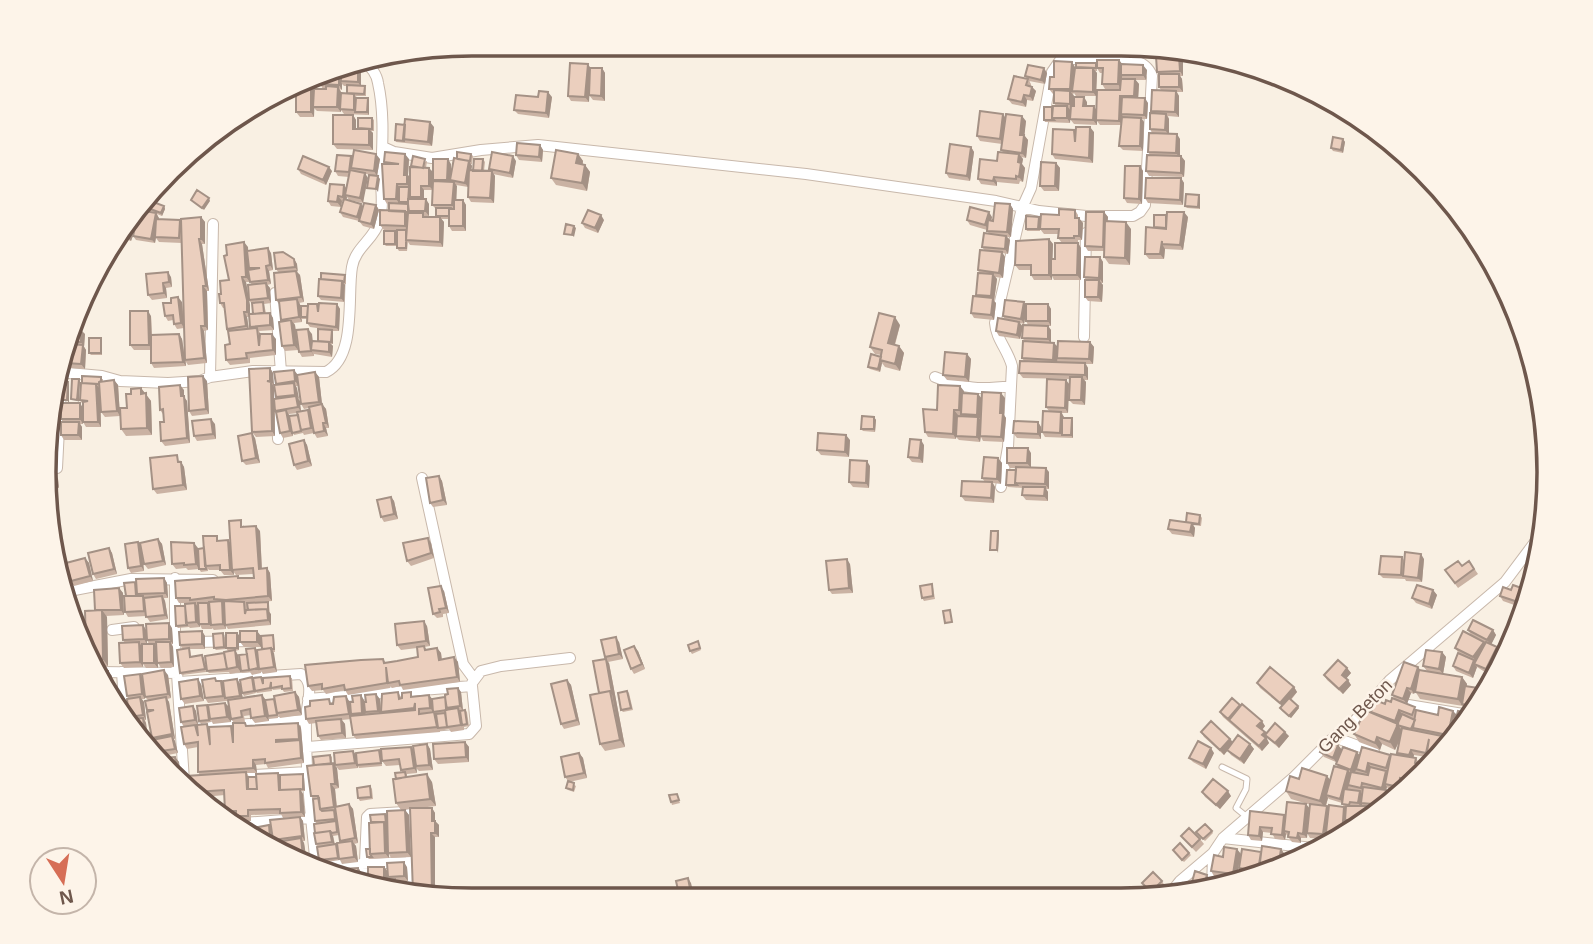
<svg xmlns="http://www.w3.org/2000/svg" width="1593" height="944" font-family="Arial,sans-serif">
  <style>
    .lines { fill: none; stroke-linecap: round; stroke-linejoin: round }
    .lane-casing { stroke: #c8b8ab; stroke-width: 7 }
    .street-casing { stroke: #c8b8ab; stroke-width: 12 }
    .lane { stroke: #fff; stroke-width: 5 }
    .street { stroke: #fff; stroke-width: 10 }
    .wall { fill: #cab2a3; fill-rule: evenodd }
    .shaded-wall { fill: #a49185 }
    .building { fill: #ebcfbe; stroke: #a49185; stroke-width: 2 }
    .labels { text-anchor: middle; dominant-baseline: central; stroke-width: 5; stroke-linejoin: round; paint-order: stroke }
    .street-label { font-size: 18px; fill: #6e574c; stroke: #fdf4e9 }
    .rim { fill: none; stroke: #6e574c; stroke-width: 3.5 }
  </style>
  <rect width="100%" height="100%" fill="#f9f0e3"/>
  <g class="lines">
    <defs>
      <path id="lane" d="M1222,767L1247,779L1246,789L1236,808L1247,817"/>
      <path id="street" d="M383,147L394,152L432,158L481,150L538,145L806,174L996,201L1039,211L1086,216H1133L1140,212L1145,205L1152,76C1145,56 1119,58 1100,59
        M275,293L281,372
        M1084,337L1086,233
        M275,371L278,439
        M57,372L102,376L120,381L168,383L200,381L210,377L253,371L326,372C357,357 347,295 352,267C355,248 374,239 379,222C384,208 381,193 381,179C382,148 385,114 378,83C377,75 371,66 364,62
        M210,377L213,224
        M935,377C964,389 980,390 1011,386
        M57,468L61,389
        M422,478L463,664L474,679
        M1001,487L1008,447L1012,366C1008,350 996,339 995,323L1022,208L1031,188L1052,72L1061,59H1100L1104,45
        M175,578V643L184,781
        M64,592L131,579L213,580
        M112,630L134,627
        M193,642L254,641
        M100,672L178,673
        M122,672L125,719
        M179,682L301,674C316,682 306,705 306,719C305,768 311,817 316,866
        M472,683L481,671L501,666L570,658
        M1396,703L1469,715
        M195,728L306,720
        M1334,737L1374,752
        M308,747L469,734L476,726L472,686L308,699
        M236,776L308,772
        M410,812L412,893
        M230,824L311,818
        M1223,838L1322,849
        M311,866L412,862
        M364,883L367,817L370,814L422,811
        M1212,887L1213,858
        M1168,896L1180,881L1213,853L1223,838L1294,777L1334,737L1353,723L1390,680L1505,582L1541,534"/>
    </defs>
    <use href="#lane" class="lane-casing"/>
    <use href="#street" class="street-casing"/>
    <use href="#lane" class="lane"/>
    <use href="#street" class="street"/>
  </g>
  <path class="wall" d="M1137,45V48L1118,50L1117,48Z
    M1179,56L1183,60V76H1180L1182,79L1183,92H1177L1179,96V117L1168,116L1169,119V134L1180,139V156H1181L1185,161L1184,177L1149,176L1146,171L1150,155L1148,152L1152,133L1150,129L1153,114L1151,111L1161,90L1159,87V75L1157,72Z
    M1119,60L1122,64L1147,70L1146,80H1135L1139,84L1138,98L1148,103L1147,119H1142L1144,122L1143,151L1123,150L1119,146L1121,125H1100L1097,121V125L1074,124L1070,119V123L1045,122L1044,120L1052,107L1056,106L1054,103V94H1053L1049,89L1054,77L1075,67V68L1097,65ZM1097,68L1100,73H1102V84L1105,89H1120V90L1097,110L1087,106V102L1073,106L1074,96L1073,94L1074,93L1076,96H1096L1097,73L1095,71H1097Z
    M588,64L590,68H602L605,73V101L593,100L589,95V102L571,101L568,96Z
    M361,71V86H365L366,88V96H356L357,98H368L369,100V115L344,114L341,110V112L317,111L314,108V117H300L296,112L313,78V88L314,90L323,89L320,84L339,72L341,75ZM342,84L344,86H347V93H341L340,89L342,90Z
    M1047,73L1045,84L1029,81L1025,76Z
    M1028,79L1031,84V86L1036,91L1033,101L1027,100L1026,107L1012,104L1008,99Z
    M538,97H552L549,118L518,114L514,110Z
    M1003,114L1005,118L1026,121L1024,135L1028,140L1026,158L1021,157L1023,159L1022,164L1025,168L1023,182L1020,181L1019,184L997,182V186L981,184L978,179L997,161L1003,152L1001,150L1002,144L980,141L977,136Z
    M353,115L356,120V129L372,118L374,120V131H371L373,133V150L337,149L333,144Z
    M405,125L434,127L432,146L396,142L395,140Z
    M1074,130L1076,132H1094L1093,163L1055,159L1052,154Z
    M1343,139L1345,142L1343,153L1333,151L1331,148Z
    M540,145L543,150L542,162L519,160L516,155Z
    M971,147L974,152L970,181L949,178L946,173Z
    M471,154L473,156L472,164H471L472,166L471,171H473L483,159L485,162L484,171H491L489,169L516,161L513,178L493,174L495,176L494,203L471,202L468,197V187L456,185V200H463L466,205V231H452L449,226V219H441L444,222L443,247L410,245L408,242L407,251H399L397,248V230H384L380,225L389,211V204H387L384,199L386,164L384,162L409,159L408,175L410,178L411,167V166L427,161L426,168L433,172V190H424V199L429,204V216H425L426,217H437L436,209L432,205L434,181L433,180L451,164V177L457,159Z
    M578,154L583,161V164L585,165L590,172L587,191L556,185L551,178Z
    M351,156L353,159H380L377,176L366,174L363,203L349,200L347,197L346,200L361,204L363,206L376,205L379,210L374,229L363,226L359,221L343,217L340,212L343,201H342L341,207L331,206L328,201L344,185L347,189L349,177L338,176L335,171Z
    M1056,163L1060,168L1059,191H1044L1040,186Z
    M1140,166L1143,171L1142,204L1127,203L1124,198Z
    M298,169L332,171L326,185L301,174Z
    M1181,178L1184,183L1183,205L1148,203L1145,198Z
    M1200,197V209L1187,208L1185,206Z
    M1010,204L1013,209L1011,237H1007L1010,240L1008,254L1002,253L1005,257L1003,278L995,277L997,279L994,301L996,303L994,320L974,318L971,313L977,297L976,295L979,273L978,270L985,251L982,247L989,234L987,230L970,225L967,220L992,217L991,221H993Z
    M164,206L165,209L162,216L157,214L159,219L180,220L201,217L205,222V244H202L209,291H207L208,330L204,331L207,363L188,365L186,362V366L154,368L151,363V350H134L130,345L151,316L152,335L179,334L182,339L184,352V328L177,329L174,324L173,320L168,321L165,316L182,302L184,322L182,243L159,242L156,238L155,243L136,240L133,236L131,241L120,237L117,233L153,212L147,210L145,207Z
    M1075,210L1078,215V218L1083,223L1082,240H1078V243H1062L1058,238V234H1044L1040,229L1059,215Z
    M1104,212L1108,217L1107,221L1131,229L1130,265L1109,264L1104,257V251H1088L1085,246Z
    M1039,217L1040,231H1027L1026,229Z
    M1188,217L1183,250L1165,249L1164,259H1149L1145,254L1154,227Z
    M604,220L598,233L585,228L582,223Z
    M397,233V246H386L384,244Z
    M1049,239L1053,244L1052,259H1055L1078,243L1081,248V280H1054L1052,276V280H1034L1031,275V270H1019L1015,265Z
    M248,247V251L271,253L273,270L269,271L271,284L267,285L270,288L271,303L264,304L266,313H270L273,318L274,330L259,331L261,334L276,339V355L250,358V363L230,365L226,360L230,344L225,308H223L220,303L221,294L229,280L227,255ZM246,282H250L252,285L249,299ZM249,300L252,304L253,314H250ZM247,317H249L250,327L251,329H249Z
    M1100,257L1103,262V283H1101L1103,285L1102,302L1088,301L1085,297L1086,280L1084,277Z
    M294,259L297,264V272L300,275L304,302L299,303L301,310L318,306L337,304L340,309L339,331H332L333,332V344H331L333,346L332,357L314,354V356L302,357L299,352L312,334V341H318L324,329L310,327L307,323V319H302V322L294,323L295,325L298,350L285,351L282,346V321L281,320L279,304L276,300L279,273L276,269Z
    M345,275L346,277V284H345V285L344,302L321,300L318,296Z
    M171,277L172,287L166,288L167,298L152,300L148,295Z
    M1048,304L1051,309V326H1048L1051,330V342L1057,347L1090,342L1094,347L1093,364H1086L1088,368V380H1084L1086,382L1085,405L1073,404L1069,400L1070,379L1023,378L1019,373L1024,361L1022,358L1025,341L1022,338L1028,325L1026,321V316L1024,324L1020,323L1023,327L1020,339L999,336L996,331L1005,320L1003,316L1026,305Z
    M900,325L895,345L899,346L904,353L900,371L885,367L882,363L880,372L870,369L868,367L881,355L875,354L870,347Z
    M73,330L85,334L84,347L86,350L85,369L70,368L66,362H58Z
    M102,341V355H91L89,353Z
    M967,354L971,359L969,382L947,380L943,375Z
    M270,368L273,373L274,399H277L276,397L277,385L276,384L298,375L315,372L319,377L322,404L326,409L329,428H326L328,436L317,438L314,433L304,435L303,433L294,435L293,433V436L283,438L280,433L275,404V436L256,437L252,432ZM296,386H299L301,404L304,409L309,408L310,413L301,411ZM298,413V415L289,416V414Z
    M103,379V381L114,380L118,385L120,416L105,417L101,412L100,392L101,427H86L83,422V424H80L82,427V440H64L61,435L63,422L61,419L83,407V405L80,400L81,383Z
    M1066,380L1069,384L1068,413H1062L1064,418H1072L1073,421V438L1045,437L1042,432L1049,411L1046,407Z
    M207,381L209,414L192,416L189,411Z
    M960,386L964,393L978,394L982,399L1005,398L1004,415L1006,418L1004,442L983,441L981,437L980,442L959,440L956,437V439L928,437L925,432L937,410Z
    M141,388L151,401L152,435L126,436L121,429L131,394Z
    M184,390V397L187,401L190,443L165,446L161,441L164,422L163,414L160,410Z
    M874,417L876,420L875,432L863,431L861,429Z
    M51,418L55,423L56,435H52L53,436V457H46Z
    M1038,422L1041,427V439L1017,438L1013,433Z
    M215,424L216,439L197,441L194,436Z
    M255,438L260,463L246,465L242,461Z
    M304,440L307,445L312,466L297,470L294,465Z
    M850,440L849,457L821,455L817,450Z
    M924,445L923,463L912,462L908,457Z
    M1031,453V467L1049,472V489H1046L1048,492V501L1026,500L1022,495L1023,488L1008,487L1006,485L1016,470V468H1010L1007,463Z
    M998,458L1002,463L1001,484L993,483L995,487L994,503L965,501L961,496L985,482L982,478Z
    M180,460L181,462L184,467L187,490L157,494L153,489Z
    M45,462H53L54,464L55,473L44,474Z
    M870,466L869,488L853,487L849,482Z
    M55,474L58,479L59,488H55L57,491L58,500H48L44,475Z
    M439,476L442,481L447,505L433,507L430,503Z
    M391,497L394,501L398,519L384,522L381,517Z
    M1200,515L1202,518L1201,526L1193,525L1195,528L1194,537L1172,534L1168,529Z
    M244,525V527L260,531L262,569L267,568L270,573L272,601L248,603L268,602L269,604L271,625L228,629L226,626V629L214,630L212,628V629H202L200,625V627L190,628L189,627L178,628L176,626L185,606L192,603H179L176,598L238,576L240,578H254L253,574L236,575L233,571L234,575H224L220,570H209L208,569V571L201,572L199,569L188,570L186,568L176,569L172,564L198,548H204L220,540L230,543Z
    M158,539L162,544L166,565L148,569L144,564L142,550L144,571L131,573L128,568L141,546Z
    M431,543L434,558L411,566L407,561Z
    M109,548L112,553L117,574L96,579L93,574Z
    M1402,557L1404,560L1424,559L1422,582L1406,581L1405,579L1383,578L1379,574Z
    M85,558L89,563L93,581L74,586L71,581Z
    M1469,561L1478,574L1458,588L1445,570L1462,566Z
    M850,564L853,593L832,594L829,590Z
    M64,566L67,571L70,588L63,589L59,567Z
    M164,578L167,583L168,598H164L165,601L168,619L150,622L146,616L128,617L125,612L126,596L135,582L136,584Z
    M933,587L935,599L924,601L922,598Z
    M119,588L123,593L124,615L106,616L107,617L108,666H97L86,646L95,610Z
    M1433,590L1437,595L1432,609L1416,603L1412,598Z
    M1511,590H1527L1520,607L1503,601L1500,596Z
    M444,591L449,613L443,614V617L437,618L433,614Z
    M143,625L146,630L147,644H149L147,640L172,628L173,644H172L173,647L174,667L161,668L158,663V668H146L143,664V667L124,668L120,663L125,643L123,640Z
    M427,626L430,646L424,647L427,650L437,648L441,653L442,659L454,657L458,662L460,682L403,690L401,686L392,688L390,686V688L348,695L345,690L326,694L323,690L312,691L308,686L383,659L386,663L418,657L417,648L401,650L397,645Z
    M1468,630H1493L1496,635L1491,644L1497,647L1501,652L1495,664H1496L1477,710L1476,711L1465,709L1463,706L1420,699L1415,691L1414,694L1411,693L1407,704L1417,710L1438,715L1472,714L1473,715L1433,764L1430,763L1426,757L1414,755L1413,758H1416L1419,763L1424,775L1409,786L1405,785L1404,790L1400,793L1390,792L1387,787L1386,790L1389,795L1388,802L1374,813L1375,809L1367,808L1372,815L1359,825H1349L1347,822L1345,835L1340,839L1329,838L1327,835V839L1310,838L1307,833V838H1301V843L1292,842L1286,834L1285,840L1275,839L1272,833L1263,832L1262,841L1251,840L1248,835L1250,811L1286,817L1306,804L1309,808L1311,805L1291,799L1286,791L1299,779L1330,780L1338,767L1336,762L1324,757L1320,752L1338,745L1342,750L1359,755H1399L1397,753L1400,740L1395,750L1382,744L1380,750L1359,742L1354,734L1372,713L1385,704L1395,699L1392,695L1421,670L1427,671L1423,666L1442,652L1446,657L1443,674L1462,677L1467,684V686L1485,689L1488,674L1477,667L1473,678L1456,671L1453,666L1467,657L1458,652L1455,648L1484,642L1485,643V642L1471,635ZM1328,798L1329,799L1342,803L1344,807L1328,808L1326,806Z
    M202,631L205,636V649H190L191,656L204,657L206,672L182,675L180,673L183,649L180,645Z
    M239,635V650L235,651L238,655L241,672L230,674L229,672L209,673L207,671L224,653L228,651L226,648Z
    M225,636L226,649L216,650L214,648Z
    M261,636V647H244L240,642Z
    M274,637L275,652H273L277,672L263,674L261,671V673L252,675L250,672L242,673L241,671L247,654L255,648L257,651L262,649Z
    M698,641L701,650L692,654L690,651Z
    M619,642L623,659L608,662L605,657Z
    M638,651L645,669L634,674L631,669Z
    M609,663L625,747L605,751L600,744L599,693Z
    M1347,668L1351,673L1346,678L1351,685L1343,694L1327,680L1324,675Z
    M168,675L171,698L167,699L169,702L175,739H174L178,753L158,757L154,752V740L147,710L148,700L145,697L144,691L145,699H142L144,702L146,720H145L146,723L148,740H146L149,745L150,749L132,733L131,719L129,717L128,699L127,696L143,678Z
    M252,677L253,680L256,693L244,696L242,693Z
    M261,677L263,679L292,678L293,691L284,692L282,689L273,690L272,689V691L257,693L255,691Z
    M215,678L217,681L223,684L237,679L240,684L243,698L266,700L274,699L295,692L299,697L302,715L280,718L278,715V718L269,719L268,717L269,721L255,723L251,718V715L244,716L245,722L237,723L248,726L298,723L301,728L304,763L268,768L266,764L256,765L257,773H247L249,777L278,773L280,775L303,774L304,777L305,791H301L303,794L305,817H300L303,821L305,841H303L304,843L307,862H303L249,835L269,825L271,827L272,839L296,817L283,818L281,814L251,815V821H240L236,816H229L225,811V795L203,797L204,800L186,783L200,775L198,772V747L187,749L184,744V727L181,722L193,706L196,711L198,725H195L197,728L207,724L209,727L233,728L234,723L231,719L229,702L227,699V701L208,703L205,698Z
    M567,680L571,685L580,725L564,729L561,724Z
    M1257,683L1294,687L1297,692L1291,700L1299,708L1291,718L1282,711L1280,708L1282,706L1260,688Z
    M201,684L204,701L185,704L181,699Z
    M458,688L461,692L463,710H465L467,712L469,726L464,727V730L451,732L449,729L440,731V732L356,739L353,735L351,719L342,720L345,724L346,738L321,740L318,736L316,723L309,724L306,719L333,704L346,696L349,701L350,705L364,700V702L380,699L381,709L398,692L401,697L429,695L432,699L445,697Z
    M627,691L629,693L633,710L623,712L621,710Z
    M225,703L229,707L231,722L213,724L211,720V722L201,724L199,721L208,707Z
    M1241,706L1265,726L1262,730L1266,734L1289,736L1279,748L1267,738V739L1269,743L1262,751L1223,717L1220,712Z
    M1201,732L1233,742L1250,744L1254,749L1244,764L1231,755L1227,750L1224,755L1204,737Z
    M465,742L469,747V762L438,764L434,759Z
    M427,744L430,749L433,770L419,771L416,768L417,773L407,774V777L432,782L436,806L419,808H432L435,813V821L439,825V837H435V898L413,893L410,809L405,810L409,815L411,857L391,858L389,854V858L369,859L367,857L385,814L387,817L401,810L396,803V779L402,772L401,770L400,765L386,766L382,761L411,747L414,751Z
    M381,753L382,766L359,768L358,766V768L339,770L335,765L357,756Z
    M579,753L583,758L587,778L569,782L576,786L574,792L568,790L566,788L569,782L565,777Z
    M1214,753L1206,769L1193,762L1189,758Z
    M330,755L332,757V763L337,768L339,788L335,789L337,806L349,804L353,809L358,843L354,844L356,846L358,862L342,864L340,860L321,863L319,860L317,847L316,844V823L315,821L313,799L311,796L314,765ZM336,812L340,841L341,842L335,844L333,836L339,835Z
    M175,757L179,762L180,771H173L160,758Z
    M370,786L372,789L373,799L360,801L358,798Z
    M1202,792L1231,796L1220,809L1205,797Z
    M677,794L680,803L672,805L671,802Z
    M1212,831L1213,833L1205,841L1196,832Z
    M1181,836L1200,839L1204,844L1196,852Z
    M1281,849L1286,857L1258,875L1242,873L1239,868L1261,852Z
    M1175,853H1189L1191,855L1184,862Z
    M1241,854L1236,879L1214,876L1211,871L1223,857Z
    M384,867L388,872V879H390L388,877L407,867L408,881H396L398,884H368Z
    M1162,881L1165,886L1155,897L1142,883Z"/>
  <path class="shaded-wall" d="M1179,56L1183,60V76L1180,71Z
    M1119,60L1123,65L1121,89L1118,84Z
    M1072,62L1075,67L1074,91H1072L1074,94L1070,89Z
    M588,64L591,69L589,102L585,97Z
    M1143,65L1147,70L1146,80L1143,75Z
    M358,66L361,71V87L358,82Z
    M602,68L605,73V101L601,96Z
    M1044,68L1047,73L1045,84L1041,80Z
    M1093,68L1097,73L1096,96L1093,92Z
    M339,72L343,77L341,81L342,84V90L339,85Z
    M1179,74L1182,79L1183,92L1179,87Z
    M313,78V88L315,91L314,117L311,112L309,86V80Z
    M1135,79L1139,84L1138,101L1134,96Z
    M338,87L341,92V112L337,107Z
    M1032,87L1036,91L1033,101L1030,96Z
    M1070,91L1074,96L1073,109L1070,104Z
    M1176,91L1179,96V117L1175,112Z
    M548,92L552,97L549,118L546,113Z
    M1024,95L1027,100L1026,107L1022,102Z
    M1120,96L1123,101L1122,125L1119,121Z
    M1084,97L1087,102V111L1083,106Z
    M368,98L369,100V115L367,112Z
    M1145,98L1148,103L1147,119L1144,115Z
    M1067,106L1071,111L1070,123L1067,118Z
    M1094,106L1097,111V125L1093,120Z
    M1003,114L1006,119L1003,144L1000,139Z
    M1166,114L1169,119V135L1165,130Z
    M353,115L356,120V133L353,129Z
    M1022,116L1026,121L1024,140L1020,135Z
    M1141,118L1144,122L1143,151L1140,146Z
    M430,122L434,127L432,146L428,142Z
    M1090,127L1094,132L1093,163L1089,158Z
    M369,129L373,133V150L369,145Z
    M1177,134L1180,139V158L1176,153Z
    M1024,135L1028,140L1026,158L1022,153Z
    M1343,139L1345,142L1343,153L1341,150Z
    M540,145L543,150L542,162L539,157Z
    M971,147L974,152L970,181L967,176Z
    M376,154L380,159L377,176L374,171Z
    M405,154L409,159L408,175L411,179L410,189L407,184L404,175Z
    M578,154L583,161L581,171L576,163Z
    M1019,154L1023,159L1022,164L1025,168L1023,182L1019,177L1018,162Z
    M513,156L516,161L513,178L510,173Z
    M1181,156L1185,161L1184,177L1181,173Z
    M448,159L451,164V185L447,180Z
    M469,161L472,166L468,187L465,183Z
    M1056,163L1060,168L1059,191L1055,186Z
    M585,165L590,172L587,191L582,183Z
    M1140,166L1143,171L1142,204L1139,199Z
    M329,167L332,171L326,185L323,180Z
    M429,168L433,172V190L429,186Z
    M492,171L495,176L494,203L490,198Z
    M365,173L368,178L363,203L360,198Z
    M378,176L380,179L378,192L376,189Z
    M994,177L997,182V186L993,181Z
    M1181,178L1184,183L1183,205L1180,200Z
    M454,182L457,186L456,210L452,205Z
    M397,184L400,188V204L396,199Z
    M344,185L347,190L345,195L347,197L346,202L343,197Z
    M421,186L424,190V202L421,197Z
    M157,190L158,192L154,202L151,197Z
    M1199,195L1200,197V209L1198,207Z
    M338,196L342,201L341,207L337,202Z
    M209,198L210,201L204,210L202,208Z
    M426,199L429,204V216L425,211Z
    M463,200L466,205V231L463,226Z
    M361,204L364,209L361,222L357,217Z
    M1010,204L1013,209L1011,237L1007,232Z
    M376,205L379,210L374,229L371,224Z
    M164,206L165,209L162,216L161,213Z
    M405,211L409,216L408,231L405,226Z
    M989,212L992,217L989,230L985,225Z
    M1104,212L1108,217L1106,251L1103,247Z
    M1184,212L1188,217L1183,250L1180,245Z
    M136,213L139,218L131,241L127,236Z
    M156,213L159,218L155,243L151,239Z
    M601,215L604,220L598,233L595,228Z
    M201,217L205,222V244L201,239Z
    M440,217L444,222L443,247L440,242Z
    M1079,218L1083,223L1082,240L1079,236Z
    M1126,222L1131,229L1130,265L1125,258Z
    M574,226L576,228L574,237L572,235Z
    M395,231L397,233V246L395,244Z
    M1006,236L1010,240L1008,254L1005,249Z
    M199,239L202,244L209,291L206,286Z
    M1049,239L1053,244L1052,280L1049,275Z
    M244,242L248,247L250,282L246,277Z
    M1078,243L1081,248V280L1077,275Z
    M1162,244L1165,249L1164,259L1160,254Z
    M268,248L271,253L273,270L270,265Z
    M1002,252L1005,257L1003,278L999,273Z
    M1100,257L1103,262V283L1099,278Z
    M294,259L297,264L298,272L295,267Z
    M266,266L269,271L271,284L268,280Z
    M296,271L300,275L304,302L301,297Z
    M168,272L171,277L172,287L169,282Z
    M993,274L997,279L994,301L996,303L994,320L991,315L993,299L991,296Z
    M242,277L246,282L250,305V317L247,312Z
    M1099,280L1103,285L1102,302L1098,297Z
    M342,281L345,285L344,302L341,298Z
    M163,283L166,288L167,298L164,293Z
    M266,283L270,288L271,303L268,298Z
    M203,286L207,291L208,330L205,326Z
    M178,297L182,302L184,328L181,323Z
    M297,299L300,304L302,317H301L302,322L299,317Z
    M1024,302L1027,307L1024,324L1021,319Z
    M84,304V317L81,312Z
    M337,304L340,309L339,331L336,327Z
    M1048,304L1051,309V326L1048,321Z
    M148,311L151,316L152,350L149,345Z
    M244,312L247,317L249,331L246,326Z
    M270,313L273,318L274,330L270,325Z
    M895,317L900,325L893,350L888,343Z
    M291,320L295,325L298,350L294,345Z
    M1019,322L1023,327L1020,339L1017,335Z
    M201,326L204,331L207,363L204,358Z
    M1048,326L1051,330V344L1048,339Z
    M308,329L312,334L314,351L311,350L314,356L311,351Z
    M81,330L85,334L84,347L81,342Z
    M332,330L333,332V344L331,342Z
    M179,334L182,339L186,366L183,362Z
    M272,334L276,339V355L273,350Z
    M101,338L102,341V355L101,353Z
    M329,342L333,346L332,357L329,352Z
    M1090,342L1094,347L1093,364L1089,359Z
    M67,343L68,345L67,362L64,357V348Z
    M1054,343L1058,347L1057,364L1053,360Z
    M83,345L86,350L85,369L81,364Z
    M899,346L904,353L900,371L895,364Z
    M967,354L971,359L969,382L965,377Z
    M881,361L882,363L880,372L878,369Z
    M1085,363L1088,368V380L1085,375Z
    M270,368L273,373L274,385L270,381Z
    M294,370L298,375L299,386L295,381Z
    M315,372L319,377L322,404L326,409L329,428L326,423L323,407L319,402Z
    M203,376L207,381L209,414L206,409Z
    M1082,377L1086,382L1085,405L1081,400Z
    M79,379L80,381L79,402L77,400Z
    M56,380L57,408L53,403Z
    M114,380L118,385L120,416L117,411Z
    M1066,380L1069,384L1068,413L1065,408Z
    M68,382L69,385V403L67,400Z
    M271,382L274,387L275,436L272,431Z
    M294,383L297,388L299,399L295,395Z
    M96,384L100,389L101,427L98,422Z
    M180,385L184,390V397L187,401L190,443L187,438Z
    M960,386L964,391L962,415L959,410Z
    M141,388L151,401L152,435L147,428Z
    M1001,393L1005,398L1004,415L1006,418L1004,442L1001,437L1000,413Z
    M978,394L982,399L981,420L977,415Z
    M296,396L300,401L301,412L298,407Z
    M80,403L83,408V424L80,419Z
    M286,410L289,415L293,436L290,431Z
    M954,410L958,415L956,439L953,434Z
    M1061,412L1064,417V435H1062L1060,433Z
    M874,417L876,420L875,432L874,429Z
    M978,417L982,422L980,442L977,437Z
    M52,418L55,423L56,435L52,430Z
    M1072,418L1073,421V438L1071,435Z
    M211,419L215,424L216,439L213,434Z
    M79,422L82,427V440L78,435Z
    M1038,422L1041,427V439L1038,434Z
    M323,423L326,428L328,436L324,431Z
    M49,432L53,436V457L50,452Z
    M252,433L255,438L260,463L256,458Z
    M846,435L850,440L849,457L845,452Z
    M304,440L307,445L312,466L308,461Z
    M921,440L924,445L923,463L919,458Z
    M1028,448L1031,453V468L1027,463Z
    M998,458L1002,463L1001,484L997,479Z
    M867,461L870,466L869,488L866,483Z
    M181,462L184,467L187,490L183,485Z
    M1046,468L1049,472V489L1045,484Z
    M55,474L58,479L59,488L56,483Z
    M439,476L442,481L447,505L443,500Z
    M992,482L995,487L994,503L991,498Z
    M54,486L57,491L58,500L54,495Z
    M1045,487L1048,492V501L1044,496Z
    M391,497L394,501L398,519L394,514Z
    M1192,523L1195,528L1194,537L1190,532Z
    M256,526L260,531L262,574L259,569Z
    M998,531L999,534L998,553L997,550Z
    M428,538L431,543L434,558L431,553Z
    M158,539L162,544L166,565L163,561Z
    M228,540L232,545L234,575L230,570Z
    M138,542L141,547L144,571L141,566Z
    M194,543L198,548L199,569L196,564Z
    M109,548L112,553L117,574L114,569Z
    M1421,554L1424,559L1422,582L1418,578Z
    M85,558L89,563L93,581L90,576Z
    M847,559L850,564L853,593L849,588Z
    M64,566L67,571L70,588L67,583Z
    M267,568L270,573L272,601L268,596Z
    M164,578L167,583L168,598L165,593Z
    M441,586L444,591L449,613L446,608Z
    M119,588L123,593L124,615L121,610Z
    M1433,590L1437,595L1432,609L1429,604Z
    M162,596L165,601L168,619L165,615Z
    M222,601L225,606V625L226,629L223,624Z
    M195,603L199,608L200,627L196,622Z
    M267,609L271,614V625L268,620Z
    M71,610L76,617L78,631L72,621Z
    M102,610L107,617L108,666L103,659Z
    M424,621L427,626L430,646L426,641Z
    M169,623L172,628L173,644L169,639Z
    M143,625L146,630L147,644L144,639Z
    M1493,630L1496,635L1491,645L1487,640Z
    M202,631L205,636V649L202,644Z
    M257,631L261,636V647L257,642Z
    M237,633L239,635V650L237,648Z
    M616,637L619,642L623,659L619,654Z
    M139,642L142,647L143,667L140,662Z
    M170,642L173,647L174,667L171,662Z
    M1484,642L1487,647L1476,662L1473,657Z
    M154,644L157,648L158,668L154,663Z
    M634,646L638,651L645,669L642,664Z
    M1497,647L1501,652L1489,674L1486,669Z
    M271,648L274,653L277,672L274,667Z
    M437,648L441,653L442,664L439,660Z
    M235,650L238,655L241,672L237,667Z
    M1442,652L1446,657L1443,674L1439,669Z
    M454,657L458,662L460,682L457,677Z
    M606,659L609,663L625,747L620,740Z
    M1474,660L1478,665L1474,664L1477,667L1473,678L1469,673Z
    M1418,667L1422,672L1414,694L1411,689Z
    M1347,668L1351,673L1345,680L1342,675Z
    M164,670L168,675L171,698L168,694Z
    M108,671L112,676V694L108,688Z
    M140,674L143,679L145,699L142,694Z
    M1462,677L1467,684L1464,704H1462L1463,707L1458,699Z
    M198,679L201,684L204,701L200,696Z
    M237,679L240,684L243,700L240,696Z
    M567,680L571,685L580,725L577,720Z
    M1348,680L1351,685L1343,694L1339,689Z
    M1294,687L1297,692L1283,708L1280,703Z
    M458,688L461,692L463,711L460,706Z
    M1407,688L1411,693L1407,704L1403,699Z
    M295,692L299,697L302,715L298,710Z
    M114,693L118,698V706L115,700Z
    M376,694L380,699L381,716L378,711Z
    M262,695L266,700L269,721L265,716Z
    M361,695L364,700L366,718L362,713Z
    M429,695L433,700L434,712L430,708Z
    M346,696L349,701L352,714H351L353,719L349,714Z
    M140,697L144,702L146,720L143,715Z
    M166,697L169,702L175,739L172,734Z
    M225,703L229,707L231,722L227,717Z
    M193,706L196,711L198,725L195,720Z
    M1298,706L1299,708L1291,718L1289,716Z
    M1399,710L1403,715L1398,725L1403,732L1395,750L1390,742L1398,725L1395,721Z
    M1453,711L1457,715L1451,740L1448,735Z
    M143,718L146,723L148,740L145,735Z
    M341,719L345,724L346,738L342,733Z
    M1262,721L1265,726L1261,731L1257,726Z
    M298,723L301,728L304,763L301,758Z
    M1265,732L1268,737L1265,735L1269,743L1262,751L1259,746L1262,735Z
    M1285,732L1289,736L1279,748L1275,743Z
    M172,736L175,741L178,753L175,749Z
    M1377,737L1382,744L1380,750L1375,743Z
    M1230,739L1234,743L1224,755L1220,750Z
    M465,742L469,747V762L466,757Z
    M427,744L430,749L433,770L429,765Z
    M1250,744L1254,749L1244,764L1240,759Z
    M1338,745L1342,750L1336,762L1333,758Z
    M411,747L415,752L417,773L414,768Z
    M1211,748L1214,753L1206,769L1203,764Z
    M1411,750L1414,755L1413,760L1409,755Z
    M353,751L357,756L358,768L355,763Z
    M1357,752L1361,757L1354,775L1351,770Z
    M579,753L583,758L587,778L584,773Z
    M175,757L179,762L180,771L176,766Z
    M253,760L256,765L257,773L253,768Z
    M333,763L337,768L339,788L335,784Z
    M1368,763L1372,768L1369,777L1366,772Z
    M1348,770L1352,775L1343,804L1340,799Z
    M1386,771L1389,776L1385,784L1387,787L1386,790L1389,795L1388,802L1384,805L1385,793L1382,788Z
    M303,774L304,777L305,791L303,789Z
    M427,774L432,782L436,806L430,799Z
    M1327,776L1333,783L1326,795L1328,798L1325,808L1320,801Z
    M1400,778L1405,785L1404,790L1402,792L1399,787Z
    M331,784L335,789L337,812L334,807Z
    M300,789L303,794L305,817L301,812Z
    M1228,791L1231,796L1220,809L1216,805Z
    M1360,791L1363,796L1361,803L1362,804V808L1358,803Z
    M349,804L353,809L358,843L355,838Z
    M1306,804L1310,809L1307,838L1303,834Z
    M1327,806L1330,811L1326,833L1327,835V839L1323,834Z
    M1344,807L1348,812L1345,820L1347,822L1345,835L1343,837L1342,835Z
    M432,808L435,813V826L432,821Z
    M405,810L409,815L411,857L407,852Z
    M385,814L387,817L389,858L385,853L384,822Z
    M1284,815L1288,820L1284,831L1286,834L1285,840L1282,835Z
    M300,817L303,821L305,841L302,836Z
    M435,821L439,825V837L435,833Z
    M244,824L247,829V834L243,833Z
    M269,825L271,827L272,839L275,843L276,849L273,847Z
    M1260,827L1263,832L1262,841L1259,836Z
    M330,831L333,836L335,847L332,842Z
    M431,833L435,837V898L432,897Z
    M1298,833L1301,838V843L1297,838Z
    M301,838L304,843L307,862L303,857Z
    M352,841L356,846L358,862L354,857Z
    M1237,849L1241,854L1236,879L1233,874Z
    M1281,849L1286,856L1284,866L1278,869Z
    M404,862L407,867L408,881L404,876Z
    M384,867L388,872V884L384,879Z
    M358,868L362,873V883L359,882Z
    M1207,875L1210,880L1208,888L1203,889Z
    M688,878L691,883L695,899H692Z
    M395,879L398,884V890H395Z"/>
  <path class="building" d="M1116,45H1135L1117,48Z
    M1156,56H1179L1180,71L1157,72Z
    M1097,60H1119L1118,84H1102L1103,68H1097Z
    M1054,61L1072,62L1070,89H1049L1050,77H1054Z
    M570,63L588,64L585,97L568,96Z
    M1076,63H1096V68L1076,67Z
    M1121,64L1143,65V75H1121Z
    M1028,65L1044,68L1041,80L1025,76Z
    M341,66H358V82L341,81Z
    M590,68H602L601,96L589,95Z
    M1075,68H1093V92L1072,91Z
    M324,72H339V85L320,84V74Z
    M1159,74H1179V87H1159Z
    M1014,76L1028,79L1026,85L1032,87L1030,96L1024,95L1022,102L1008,99Z
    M1121,79H1135L1134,96H1120L1119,121L1096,120L1097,90H1120Z
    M309,80V86H311V112H296V87Z
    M347,85L365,86L364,94L347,93Z
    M326,86L338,87L337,107H313L314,89H326Z
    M1054,90L1070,91V104L1054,103Z
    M1152,90L1176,91L1175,112L1151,111Z
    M539,91L548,92L546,113L514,110L516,95L538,97Z
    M341,93L354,94V110L340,109Z
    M1074,97H1084L1083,106H1094L1093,120L1070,119L1071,106H1074Z
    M1122,97L1145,98L1144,115L1121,114Z
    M356,98H368L367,112H355Z
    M1053,106H1067V118H1052Z
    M1044,107H1052V118L1054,120H1044Z
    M980,111L1003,114L1000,139L977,136Z
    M1150,113L1166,114L1165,130L1150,129Z
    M1006,114L1022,116L1020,135H1024L1022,153L1001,150Z
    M333,115H353V129H369V145L333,144Z
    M1122,117L1141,118L1140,146H1119Z
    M358,118H372V129L358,128Z
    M405,119L430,122L428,142L403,139Z
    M396,124L405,125L404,141L395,140Z
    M1076,127H1090L1089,158L1052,154L1053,129L1074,130L1075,142Z
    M1149,133L1177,134L1176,153L1148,152Z
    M1333,137L1343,139L1341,150L1331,148Z
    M517,143L540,145L539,157L516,155Z
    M950,144L971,147L967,176L946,173Z
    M354,150L376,154L374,171L351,168Z
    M556,150L578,154L576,163L585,165L582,183L551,178Z
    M385,152L405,154L404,175H407V184H397L396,199H384L382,164H399L384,162Z
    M457,152L471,154L470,161L457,159Z
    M492,152L513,156L510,173L489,169Z
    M998,152L1019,154L1018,162L1021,163L1019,177L1016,176V179L994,177L993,181L978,179L980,159L997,161Z
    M337,155L351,156L349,172L335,171Z
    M1147,155L1181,156V173L1146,171Z
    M303,156L329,167L323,180L298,169Z
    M413,156L425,159L423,168L411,166Z
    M454,158L469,161L465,183L450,180Z
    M433,159H448L447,180H433Z
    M474,159H483L482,171H473Z
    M1041,162L1056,163L1055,186H1040Z
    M1125,166H1140L1139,199L1124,198Z
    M410,167L429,168V186H421V197H410Z
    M350,170L365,173L360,198L345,195Z
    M469,170L492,171L490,198L468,197Z
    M369,175L378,176L376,189L367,188Z
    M1146,178H1181L1180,200L1145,198Z
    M433,181L454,182L452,205H432Z
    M330,184L344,185L343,197L338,196L337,202L328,201Z
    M399,187H409L408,202H399Z
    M197,190L209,198L202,208L191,200Z
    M1186,194L1199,195L1198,207L1185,206Z
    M344,199L361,204L357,217L340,212Z
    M408,199H426L425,211H408Z
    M148,200L164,206L161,213L145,207Z
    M454,200H463V226H449V209H454Z
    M364,203L376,205L371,224L359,221Z
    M389,203L408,204L409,212L389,211Z
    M995,203L1010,204L1007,232L987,231L988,220L993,221Z
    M970,207L989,212L985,225L967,220Z
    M436,208H450L449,209V216H436Z
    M1059,209L1075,210V218H1079V236H1074V238H1058L1059,229H1040L1041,214L1059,215Z
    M139,210L156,213L151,239L133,236Z
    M380,210L405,211V226L380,225Z
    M588,210L601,215L595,228L582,223Z
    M1086,212H1104L1103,247L1085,246Z
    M1167,212H1184L1180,245L1162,244V241L1160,254H1145L1146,227L1166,229Z
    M136,213L127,236L117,233Z
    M408,213H423V217H440V242L406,240Z
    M1154,215H1166V228L1154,227Z
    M1026,216L1039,217L1038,229H1026Z
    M201,217V239H199L206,286H203L205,326H201L204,358L185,360L181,219Z
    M156,219L180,220L179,238L155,237Z
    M1105,221L1126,222L1125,258L1104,257Z
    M566,224L574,226L572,235L564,234Z
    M397,230H406V248H397Z
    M384,231H395V244H384Z
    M984,233L1006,236L1005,249L982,247Z
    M1049,239V275H1031V265H1015L1016,241Z
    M244,242L246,277H242L247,300V312H244L246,326L227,329L224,303H220L219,294H221L220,281L229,280L224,256L227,255L226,245Z
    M1055,243H1078L1077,275H1051V259H1055Z
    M268,248L270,265L266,266L268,280L250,282L248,270L260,268H249L247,251Z
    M980,250L1002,252L999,273L978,270Z
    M283,252L294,259L295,267L276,269L274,253Z
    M1085,257H1100L1099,278L1084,277Z
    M296,271L301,297L276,300L274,273Z
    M168,272L169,282L163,283L164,293L148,295L146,274Z
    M321,273L345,275L344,282H342V281L321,279Z
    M978,273L993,274L991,296L976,295Z
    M319,279L342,281L341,298L318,296Z
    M1085,280H1099L1098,297H1085Z
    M266,283L268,298L249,300L248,285Z
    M973,296L993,298L991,315L971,313Z
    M178,297L181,323L174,324L173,315L165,316L163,303H171V298Z
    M297,299L299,317L281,320L279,301Z
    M1005,300L1024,302L1021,319L1003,316Z
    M263,302L264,313L253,314L252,303Z
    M319,303L337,304L336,327L307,323L308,304H317L318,312Z
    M1026,304H1048V321H1026Z
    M301,306H308L307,317H301Z
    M130,311H148L149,345H130Z
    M270,313V325L250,327L249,314Z
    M879,313L895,317L888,343L899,346L895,364L880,360L882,350L870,347Z
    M998,318L1019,322L1017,335L996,331Z
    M291,320L294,345L282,346L279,322Z
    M1023,325L1048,326V339L1022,338Z
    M257,328L259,346L260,334H272L273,350L246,353L247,358L226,360L225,345L230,344L228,331Z
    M308,329L311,351L299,352L296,330Z
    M318,329L332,330L331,342L318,341Z
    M73,330H81V342H67Z
    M179,334L183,362L151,363V335Z
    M89,338H101V353H89Z
    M312,341L329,342V352L311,350Z
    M1023,341L1054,343L1053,360L1022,358Z
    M1058,341L1090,342L1089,359L1057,358Z
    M68,344L83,345L81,364L66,363Z
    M945,352L967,354L965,377L943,375Z
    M871,354L881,357L878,369L868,367Z
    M1020,361L1085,363V375L1019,373Z
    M270,368V381H267L271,382L272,431L252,432L249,369Z
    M294,370L295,381L276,384L274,372Z
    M315,372L319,402L301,404L297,375Z
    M82,376L101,377V381L99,382V384L82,383Z
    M203,376L206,409L189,411L188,377Z
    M1070,377H1082L1081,400H1069Z
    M72,379H79L77,400L71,399Z
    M1047,379L1066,380L1065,408L1046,407Z
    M114,380L117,411L101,412L99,382Z
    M61,382H68L67,400H60Z
    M81,383L96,384L98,422H83V402L88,401L80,400Z
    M294,383L295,395L276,397L274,385Z
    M180,385L181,396H184L187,438L161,441L160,422H164L163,409L160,410L159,387Z
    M938,385L960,386L959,410H954L953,434L925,432L923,409L937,410Z
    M141,388V394L146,393L147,428L121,429L120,408H127L126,394H131V389Z
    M982,392L1001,393L1000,413H1003L1001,437L980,436Z
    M962,393L978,394L977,415L961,414Z
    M296,396L298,407L275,411L274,399Z
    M61,403H80V419H61Z
    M322,404L326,423H323L324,431L314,433L309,407Z
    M286,410L290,431L280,433L276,412Z
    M308,410L311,428L301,430L297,412Z
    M1043,411L1061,412L1060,433L1042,432Z
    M298,415L301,431L292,433L289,416Z
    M862,416L874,417V429H861Z
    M957,416L978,417L977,437L956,436Z
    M51,418H52V430H49Z
    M1062,418H1072L1071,435H1062Z
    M211,419L213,434L194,436L192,421Z
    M1014,421L1038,422V434L1013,433Z
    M61,422H79L78,435H61Z
    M49,432L50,452H46Z
    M252,433L256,458L242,461L238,436Z
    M818,433L846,435L845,452L817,450Z
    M910,439L921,440L919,458L908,457Z
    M304,440L308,461L294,465L289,444Z
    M1007,448H1028L1027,463H1007Z
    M177,455L178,462H181L183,485L153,489L150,458Z
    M984,457L998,458L997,479L982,478Z
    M850,460L867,461L866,483L849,482Z
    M45,462H53L54,471L44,472Z
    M1016,467L1046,468L1045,484L1015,483Z
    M1007,470H1016L1015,483L1017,485H1006Z
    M55,474L56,483L46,484L44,475Z
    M439,476L443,500L430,503L426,478Z
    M962,481L992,482L991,498L961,496Z
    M46,486H54V495H48Z
    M1023,487H1045L1044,496L1022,495Z
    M391,497L394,514L381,517L377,500Z
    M1187,513L1200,515L1199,524L1186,522Z
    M241,520V527L256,526L259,569L267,568L268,596L226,600L214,599V597L190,600V598H176L175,581L238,576V578H254L253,568L232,570L229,521Z
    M1170,520L1192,523L1190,532L1168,529Z
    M991,531H998L997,550H990Z
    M203,536H217V541L228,540L230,570H220V565L205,566Z
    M428,538L431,553L407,561L403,543Z
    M158,539L163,561L144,564L140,543Z
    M138,542L141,566L128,568L125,544Z
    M171,542L194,543L196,564L184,565V563L172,564Z
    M109,548L114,569L93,574L88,553Z
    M204,548L206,569H199L198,549Z
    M1405,552L1421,554L1418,578L1403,576Z
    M1381,556L1402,557L1401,575L1379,574Z
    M85,558L90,576L71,581L66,563Z
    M847,559L849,588L829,590L826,561Z
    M1458,561L1462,566L1469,561L1474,569L1455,583L1445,570Z
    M1533,562L1538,563L1532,577H1530Z
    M64,566L67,583L62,584L59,567Z
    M164,578L165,593L137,594L136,579Z
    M135,582L136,596H126L124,583Z
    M932,584L933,596L922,598L920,586Z
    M1417,585L1433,590L1429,604L1412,598Z
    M1513,585L1527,590L1521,603L1500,596L1503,587L1511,590Z
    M441,586L446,608L439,609L440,612L433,614L428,588Z
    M119,588L121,610H95L94,590Z
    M124,596H143L144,611L125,612Z
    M162,596L165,615L146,617L144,598Z
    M222,601L223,624L211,625L209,602Z
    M224,601L244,602L245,614L246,610L267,609L268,620L225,625Z
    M268,602V610L267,609L248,610L247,603Z
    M195,603L196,622L186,623L185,604Z
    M198,603H208L209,624H199Z
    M175,606H185L187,625L176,626Z
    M71,610L72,621L67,611Z
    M102,610L103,659H93L86,646L85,611Z
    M950,610L952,622L945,623L943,611Z
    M1473,620L1493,630L1487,640L1468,630Z
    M424,621L426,641L397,645L395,624Z
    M169,623V639L147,640L146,624Z
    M143,625L144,639L123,640L122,626Z
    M202,631V644L180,645L179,632Z
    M240,631H257V642H240Z
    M1463,631L1484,642L1473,657L1455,648Z
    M223,633L224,647L214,648L213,634Z
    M226,633H237V648H226Z
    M273,635L274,649H271V648L262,649L261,636Z
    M616,637L619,654L605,657L601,640Z
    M698,641L700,648L690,651L688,645Z
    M139,642L140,662L120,663L119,643Z
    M156,642H170L171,662L157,663Z
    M1486,642L1497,647L1486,669L1474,664Z
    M142,644H154V663H142Z
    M424,646L425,650L437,648L439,660L454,657L457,677L400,685L399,681L388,683L386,667L387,683L345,690L344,685L322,689V684L308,686L305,665L361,660L383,659L384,663L397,661L418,657L417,647Z
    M634,646L642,664L631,669L624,650Z
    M189,648L190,657L202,655L205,669L180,673L177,650Z
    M255,648L258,668L249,670L246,649Z
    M271,648L274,667L259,669L257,650Z
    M235,650L237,667L227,669L224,652Z
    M1426,650L1442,652L1439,669L1423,666Z
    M224,653L227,669L207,671L205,656Z
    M1458,653L1474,660L1469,673L1453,666Z
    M247,654L249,670L241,671L239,655Z
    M606,659L612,693L610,691L599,693L593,661Z
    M1338,660L1347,668L1342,675L1348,680L1339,689L1324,675Z
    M1404,662L1418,667L1411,689L1407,688L1403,699L1392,695Z
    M1490,663L1496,664L1485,690Z
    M1270,667L1294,687L1280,703L1257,683Z
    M164,670L168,694L145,697L142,674Z
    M1419,670L1462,677L1458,699L1415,692Z
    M100,671H108V688Z
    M140,674L142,694L127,696L124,676Z
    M290,676L291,688L282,689V686L271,688V682L270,688L255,691L253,678L261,677L263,684V678Z
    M252,677L254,691L242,693L240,680Z
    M215,678L216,681H221L223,696L205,698L202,680Z
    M198,679L200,696L181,699L179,682Z
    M237,679L240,696L225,698L223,681Z
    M567,680L577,720L561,724L551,684Z
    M1465,686L1485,689L1478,707L1462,704Z
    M458,688L460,706L446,708L445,695L448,694L447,689Z
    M610,691L620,740L600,744L590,695Z
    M627,691L631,708L621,710L618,693Z
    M295,692L298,710L277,713L274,696Z
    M398,692L399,699L402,698V693L411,692V697L429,695L430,708L419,709V714L434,712L437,727L353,735L350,716L415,710V703L414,708L381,712L382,694Z
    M376,694L378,711L365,712L364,702H366L365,695Z
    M262,695L265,716L251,718L250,709L241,711L242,717L231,719L228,700Z
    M361,695L362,713L351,714L350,702H353L352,696Z
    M346,696L349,714L306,719L305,707L310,706V701L329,699L330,704H333L334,697Z
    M140,697L143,715L129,717L127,699Z
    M166,697L172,734L152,738L147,712L154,710H147L145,701Z
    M445,697L447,710L433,712L432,699Z
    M1232,698L1240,705L1228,719L1220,712Z
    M1289,698L1298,706L1289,716L1280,708Z
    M1392,698L1415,707L1412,715L1399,710L1395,721L1371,712L1375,700L1385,704L1386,700L1391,702Z
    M274,699L277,715L268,716L265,700Z
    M225,703L227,717L210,719L208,705Z
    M1242,704L1262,721L1257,726L1265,732L1262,735L1266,738L1259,746L1229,720Z
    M207,705L209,720L199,721L197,706Z
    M193,706L195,720L181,722L179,708Z
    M1439,707L1453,711L1448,735L1413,728L1416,710L1438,715Z
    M458,708L461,725L447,727L445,710Z
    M465,710L467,724L462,725L460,711Z
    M1365,710L1398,724L1390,742L1377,737L1375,743L1354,734Z
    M1458,711L1472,714L1471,717L1447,747L1453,717L1456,718Z
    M445,713L447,727L438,728L436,714Z
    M1402,714L1415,720L1411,729L1397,725Z
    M143,718L145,735L136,736L131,731L130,719Z
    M341,719L342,733L318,736L316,721Z
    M1211,721L1230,739L1220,750L1201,732Z
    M233,723H245L246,726L298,723L299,739L276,740V742L300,740L301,758L265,763V759L253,760V768L198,772V742L184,744L181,727L195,725L198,736L197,725L207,724L210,745L209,727L231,726L233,743Z
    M1275,723L1285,732L1275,743L1265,735Z
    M1402,728L1447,737L1445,750L1436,760L1426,758L1429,739L1426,753L1411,750L1409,755L1397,753Z
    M1238,735L1250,744L1240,759L1227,750Z
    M172,736L175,749L154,752L152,740Z
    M140,740H146V746Z
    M1326,740L1338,745L1333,758L1320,752Z
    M1198,741L1211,748L1203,764L1189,758Z
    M465,742L466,757L434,759L433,744Z
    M427,744L429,765L416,766L413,746Z
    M411,747L414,768L401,770L399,759L382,761L381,749Z
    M1343,747L1357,752L1351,770L1336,764Z
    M1362,747L1390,755L1386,768L1368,763L1366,772L1356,769Z
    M379,750L381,763L357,765L356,753Z
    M353,751L355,763L335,765L334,753Z
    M579,753L584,773L565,777L561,757Z
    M1391,754L1416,758L1415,763L1429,765V769L1424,775L1416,781L1400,778L1399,787L1385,784Z
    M330,755L331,764L314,765L313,757Z
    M175,757L176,766L168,767L160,758Z
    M333,763L335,784H331L334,807L320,809L318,796H311L307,766Z
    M1334,766L1348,770L1340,799L1326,795Z
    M1370,767L1386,771L1382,788L1362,783L1361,788L1348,785L1351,772L1368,775Z
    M1302,768L1327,776L1320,801L1286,791L1290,776L1299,779Z
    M246,772L247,789H257L256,774L278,773L279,790L300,789L301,812L280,813V809L248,810V816H236V811H225L224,790L195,792L186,783V776Z
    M405,772L406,777L396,779L395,773Z
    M303,774V789L280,790V775Z
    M427,774L430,799L396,803L393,779Z
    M248,777H256L257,789H248Z
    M1213,779L1228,791L1216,805L1202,792Z
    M568,781L574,783L573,790L566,788Z
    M370,786L371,797L358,798L357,788Z
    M1363,787L1386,790L1384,805L1361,803Z
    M1344,789L1360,791L1358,803L1350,802L1349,805L1342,804Z
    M677,794L679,800L671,802L669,795Z
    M319,798L320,809L322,811L334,810L335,819L315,821L313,799Z
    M1287,802L1306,804L1303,834L1298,833L1297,838L1288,837L1289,832L1284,831Z
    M349,804L355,838L340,841L335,807Z
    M1310,804L1327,806L1323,834L1307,833Z
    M1329,805L1344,807L1342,835L1326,833Z
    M1346,806H1366V812H1370L1369,817L1365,820H1345Z
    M410,808H432V821H435V833H431L432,897L413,893Z
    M405,810L407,852L388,853L387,811Z
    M1250,811L1284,815L1282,835L1271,834L1272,828L1260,827L1259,836L1248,835Z
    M385,814L386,824L384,822H371L370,815Z
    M300,817L302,836L273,840L270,820Z
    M336,821L337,832L332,833L330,831L315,833L314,824Z
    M384,822L385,853L370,854L369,823Z
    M228,823L244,824L243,833L234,828Z
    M1205,824L1212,831L1203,839L1196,832Z
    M269,825L270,838H262V835H249L248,829Z
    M1189,828L1200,839L1192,847L1181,836Z
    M330,831L332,842L316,844L314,833Z
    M271,838L273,847L258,840Z
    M301,838L303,857L295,858L284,853L283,841Z
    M283,841L284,853L275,848L274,842Z
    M352,841L354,857L339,859L337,843Z
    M1180,843L1189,853L1182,860L1173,850Z
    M336,844L338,858L319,860L317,847Z
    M1262,846L1281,849L1278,869L1258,878Z
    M1224,847L1237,849L1233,874L1211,871L1214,855L1223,857Z
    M366,849H370V854L372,857H367Z
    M1242,849L1261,852L1258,871L1239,868Z
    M1282,856L1300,859L1281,867Z
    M404,862V876L388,877L387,863Z
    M368,867H384V879H395V890L368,884Z
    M358,868L359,882L334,877L320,870H333L334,874H344L343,869Z
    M1195,871L1207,875L1203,889L1186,892L1180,891L1183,883L1191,886Z
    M1153,872L1162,881L1151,892L1142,883Z
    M688,878L692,899H680L676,881Z
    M1211,883L1223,885L1211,887Z
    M675,891L676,899H663L662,893Z"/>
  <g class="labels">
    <g class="street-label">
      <text transform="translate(1355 716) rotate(-45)">Gang Beton</text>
    </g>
  </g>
  <path d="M0 0H1593V944H0ZM472 56H1121A416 416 0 0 1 1537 472V472A416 416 0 0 1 1121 888H472A416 416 0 0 1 56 472V472A416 416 0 0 1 472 56Z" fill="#fdf4e9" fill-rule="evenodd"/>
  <path class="rim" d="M472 56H1121A416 416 0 0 1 1537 472V472A416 416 0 0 1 1121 888H472A416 416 0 0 1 56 472V472A416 416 0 0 1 472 56Z"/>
  <g transform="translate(63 881) rotate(168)"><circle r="33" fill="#fdf4e9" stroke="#c4b5aa" stroke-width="2"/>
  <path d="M0-5L12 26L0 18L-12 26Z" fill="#d66e56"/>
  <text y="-10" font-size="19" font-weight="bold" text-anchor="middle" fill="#6e574c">N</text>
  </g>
</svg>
